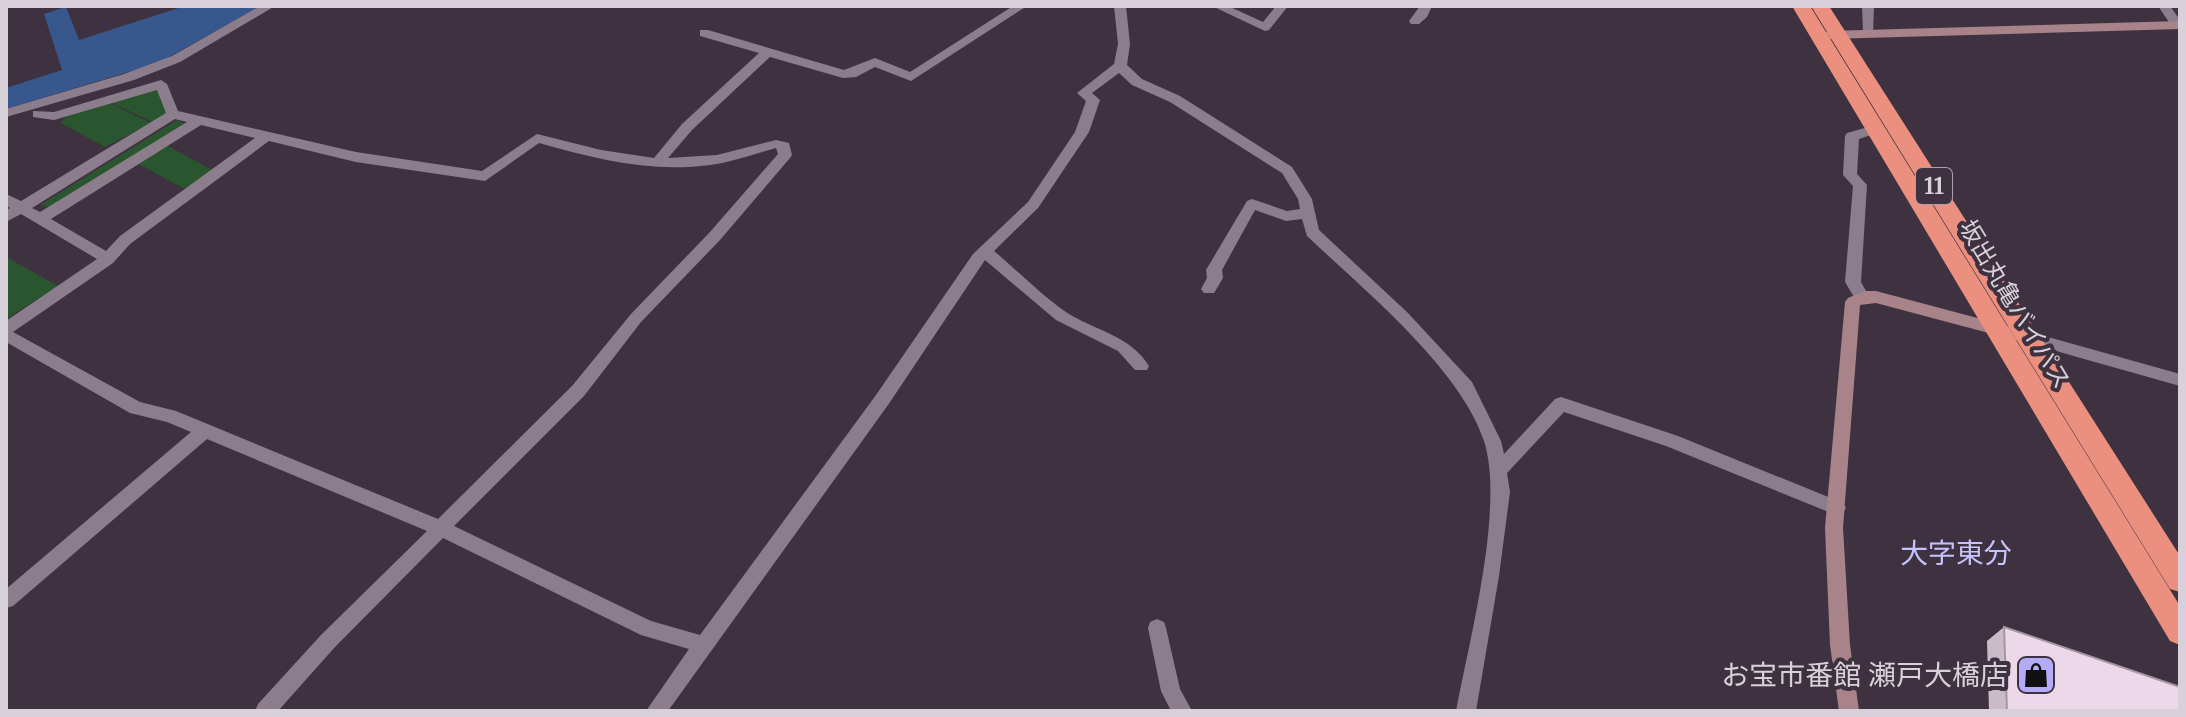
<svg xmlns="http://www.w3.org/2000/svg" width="2186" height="717" font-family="Merriweather,'Noto Sans JP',serif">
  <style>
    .green { fill: #29562f }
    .water { fill: #38578c }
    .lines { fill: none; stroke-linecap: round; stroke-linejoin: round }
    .street { fill: #8c7d8d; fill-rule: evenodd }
    .secondary { fill: #a88389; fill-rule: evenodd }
    .highway { fill: #eb907f; fill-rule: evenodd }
    .wall { fill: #cbbac8 }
    .building { fill: #ecd8e8; stroke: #a597a2; stroke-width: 2 }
    .labels { text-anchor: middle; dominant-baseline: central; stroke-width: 8; stroke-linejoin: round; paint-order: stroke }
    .shield { fill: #3f3240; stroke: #aba1ac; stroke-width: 2 }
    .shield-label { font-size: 22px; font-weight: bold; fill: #d9d1da }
    .street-label { font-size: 24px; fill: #d9d1da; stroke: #3f3240 }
    .quarter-label { font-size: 28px; fill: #c6c2fb; stroke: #3f3240 }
    .near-poi-label { font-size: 28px; fill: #d9d1da; stroke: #3f3240; text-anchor: end }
  </style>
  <rect width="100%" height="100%" fill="#3f3240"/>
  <path class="green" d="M157,89L167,113L153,122L109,102Z
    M107,102L151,123L105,147L61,123L67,115Z
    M177,120L185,124L49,207L40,205Z
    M166,145L212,170L192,187L183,188L140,165V160Z
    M6,257L58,286L6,319Z"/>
  <path class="water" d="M185,6H261L158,63L6,109V88L62,70L44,14L66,7L79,40Z"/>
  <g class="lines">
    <path class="street" d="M260,6H275L180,62L134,80L6,117V109L124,74L172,56Z
      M1013,6H1027L911,81L875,67L856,77L843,78L770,57L692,130L668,158L717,155L776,140L789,143L792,155L790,158L720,240L641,322L584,396L454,526L651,621L700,635L876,395L973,254L1028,202L1075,132L1086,101L1077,93L1114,64L1118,44L1114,6H1126L1130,44L1127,65L1142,79L1180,96L1292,167L1312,199L1319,230L1407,312L1472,382L1501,441L1504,454L1555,399L1561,397L1678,436L1843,503L1846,508L1843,513L1837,515L1831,513L1666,446L1564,412L1507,473L1510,492L1499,576L1476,711H1456C1469,642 1505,506 1484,441C1461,369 1362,288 1307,236L1302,219L1286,221L1255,210L1222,270L1223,278L1214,293H1204L1201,289L1207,278L1206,270L1247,201L1252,199L1287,211L1300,209L1298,199L1282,173L1170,102L1132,85L1119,73L1092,93L1100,100L1089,132L1038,208L994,251C1018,271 1041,295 1066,312C1095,331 1130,335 1149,366L1147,370H1135L1118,351L1056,320L985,260L888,405L668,711H646L689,649L641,635L443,538L335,647L278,711H255L258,704L321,635L427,531L207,439L13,606L6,608V589L191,432L167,422L130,413L6,342V321L97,259L21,214L6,222V210L10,208L6,205V194L21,201L166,113L157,90L54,120L33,117V111L54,112L161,80L167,84L178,111L356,152L482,171L537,134L601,150L654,158L682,124L759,53L700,36V30H708L844,70L875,58L910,72ZM175,119L187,122L40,212L32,208ZM201,125L255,138L120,236L106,251L51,219ZM269,141L356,162L485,181L539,143C596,159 651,173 710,165C732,162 754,154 776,148L778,154L710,232L631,314L572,386L438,519L176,411L140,402L13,332L113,263L130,244Z
      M1212,6H1228L1263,22L1276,6H1288L1269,30L1265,31Z
      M1420,6H1432L1427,17L1419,24H1411L1409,21Z
      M1862,6H1874L1873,36L1869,37L1863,33Z
      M2158,6H2170L2180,20V28H2173Z
      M1875,125L1880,126V132L1859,139L1857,174L1867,185L1861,282L1870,298L1862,304L1857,302L1845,282L1853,186L1843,175L1845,136L1847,133Z
      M2030,332L2180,374V386L2024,342L2022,338L2024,334Z
      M1157,619L1164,622L1166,628L1180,689L1192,711H1171L1161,691L1148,628L1150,622Z"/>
    <path class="secondary" d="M2180,21V29L1828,39L1822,35L1828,31Z
      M1864,291H1876L2030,332L2038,338L2030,344L1876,303L1860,305L1843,528L1850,645L1859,711H1839L1830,645L1825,528L1845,302L1848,298Z"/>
    <path class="highway" d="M1792,6H1810L2180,606V645L2170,641Z
      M1811,6H1829L2180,556V592L2170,589Z"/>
  </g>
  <path class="wall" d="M2004,627L2180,711H1989L1987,641Z"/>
  <path class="building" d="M2004,627L2180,687V711H2007Z"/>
  <defs>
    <symbol id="shop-square" viewBox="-11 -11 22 22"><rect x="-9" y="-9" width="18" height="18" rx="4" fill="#b4acf9" stroke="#3f3240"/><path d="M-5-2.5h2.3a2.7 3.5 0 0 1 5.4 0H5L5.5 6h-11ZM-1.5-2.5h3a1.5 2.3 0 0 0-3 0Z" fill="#111"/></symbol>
  </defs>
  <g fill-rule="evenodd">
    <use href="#shop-square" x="2014" y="653" width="44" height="44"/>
  </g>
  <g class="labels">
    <rect class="shield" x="1916" y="168" width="36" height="36" rx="6"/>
    <g class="shield-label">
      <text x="1934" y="186">11</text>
    </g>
    <g class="street-label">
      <text transform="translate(2015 304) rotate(59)">坂出丸亀バイパス</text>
    </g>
    <g class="quarter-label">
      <text x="1956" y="553">大字東分</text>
    </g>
    <g class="near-poi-label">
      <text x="2008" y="675">お宝市番館 瀬戸大橋店</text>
    </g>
  </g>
  <rect width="2186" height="717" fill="none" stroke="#d9d1da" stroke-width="16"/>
</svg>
